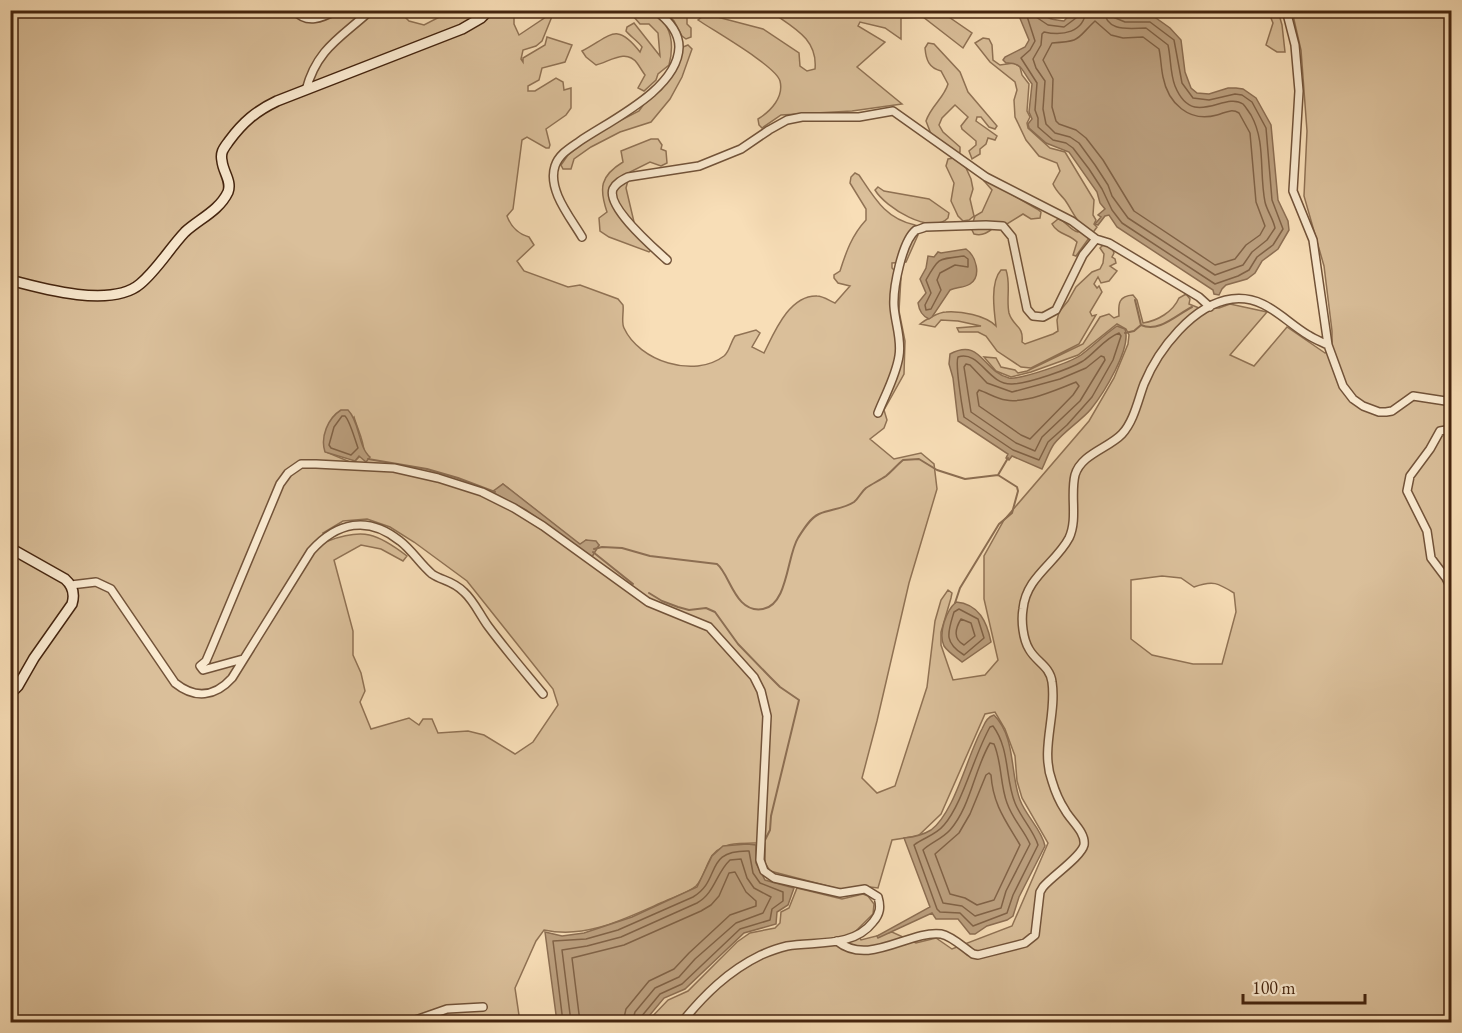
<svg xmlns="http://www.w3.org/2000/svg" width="1462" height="1033" font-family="'EB Garamond',serif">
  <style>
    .green { fill: #dabf9a; stroke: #907254; stroke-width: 1.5; fill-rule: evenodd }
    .water { fill: #bb9f7e; stroke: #8c6e52; stroke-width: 1.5 }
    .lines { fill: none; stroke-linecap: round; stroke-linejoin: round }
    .shore { stroke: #806246; stroke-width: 1.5 }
    .stream { stroke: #8c6e52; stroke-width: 2 }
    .street-casing { stroke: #725339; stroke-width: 10 }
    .secondary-casing { stroke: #45250f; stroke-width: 12 }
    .street { stroke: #faead0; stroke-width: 7 }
    .secondary { stroke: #faead0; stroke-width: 9 }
  </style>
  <rect width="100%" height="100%" fill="#f8deb7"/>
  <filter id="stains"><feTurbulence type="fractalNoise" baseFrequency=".00333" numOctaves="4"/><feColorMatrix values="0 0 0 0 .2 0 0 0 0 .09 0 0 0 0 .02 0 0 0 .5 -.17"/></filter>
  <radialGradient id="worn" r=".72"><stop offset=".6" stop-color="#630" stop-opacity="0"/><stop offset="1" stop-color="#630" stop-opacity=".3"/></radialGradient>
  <path class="green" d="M398,10L409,21L424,25L451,11L514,10V24L519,35L552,13L553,14L542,41L536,46L523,50L521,59L523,62V58L545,45L547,37L572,45L565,62L542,68L539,80L528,86V91H535L556,78L563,82L564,90L571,88V108L566,115L546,129L550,145L549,148H546L527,137L522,140L513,209L507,216C511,227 518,234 529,237L534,245L517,261L524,271L568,287L580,285L618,299L623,305C624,312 621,322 624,328C639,361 694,379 724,356C730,351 730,343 735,336L756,330L760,333L752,347L764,353C774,333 789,295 817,296C823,296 830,301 835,303L850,286L838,283L834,278V275L840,271C846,252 852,235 866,220V209L850,183L851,177L855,173L859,175C875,199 886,219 915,225L918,235L906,262L892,263V268L901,277L899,311L905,341L904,374L884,410L887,420L884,428L870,439L894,459L921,453L934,464L937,489L909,583L877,721L862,778L877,793L895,786L927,687L935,621L941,600L948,590L952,593L951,598L941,632V645L953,680L985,675L998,660L984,599V556L1004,520L1089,421L1114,378L1128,344L1129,335L1126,329L1117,324L1078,355L1031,372L1011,377L996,371L984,357L996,358L1001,367L1015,370L1018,373L1027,371L1083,344L1100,317L1109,314L1114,318L1119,316C1118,303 1119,296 1133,295L1137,300L1143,323C1157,321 1173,312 1179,298L1186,294L1190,299L1189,304L1199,308H1219L1230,304L1267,312L1230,355L1254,366L1287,327L1325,353L1332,351V331L1324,266L1304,196L1307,131L1301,50L1292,11H1451V1022H647L668,1000L688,991L737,942L750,933L775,928L780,923L781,912L789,908L797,888L842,899L863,894L868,896L874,904L873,914L856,931L861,940L892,932L916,943L936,938L952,949L1012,926L1048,843L1022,798L1017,781L1015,756L1005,729L995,712L985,714L941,814L918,836L892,840L878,888L862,886L843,890L770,871L765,863V843C745,843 718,840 709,861C705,869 702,880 696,886C688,893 673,897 663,902C624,919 587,939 544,930L536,941L515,988L520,1022H11L10,11ZM354,417C357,428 364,441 364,452L355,461L350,462L326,452ZM503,484L580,545L586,540L599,545L592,556L525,510L492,493ZM367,519L390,527L414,542L467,581L553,689L558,705L533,742L515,754L484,735L468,731L438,733L432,719H423L419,725L409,718L371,729L360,702L365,691L361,673L353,655V631L334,560L361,545L381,549L403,561L407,556C377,533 363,528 328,541L323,533L343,521ZM1162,576L1181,578L1194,587C1213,580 1218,583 1234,593L1236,612L1222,664H1193L1152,655L1131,639V580Z
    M636,11C668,10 676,38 669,65L658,74L656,80L644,91L638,88L645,75C642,71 640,67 637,63C626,48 609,62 596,65L586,57L582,51C611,36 616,21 640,52L642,47C638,41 631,37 626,31L627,27L634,23L660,56L658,33L649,24H640L634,17Z
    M664,11H684L687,14V24L691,28V37L686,39L682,36L674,21Z
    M770,11H940L972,33L963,48L923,17L901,18V39L885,28L860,22L858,26L885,42L857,67L902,104L852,111L781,115L762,128L759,125L758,119C771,111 784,97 780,81C776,66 714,31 698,20L706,14L763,29L799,53L800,66L807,71L815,69C818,38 792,27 770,11Z
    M1268,11H1278L1282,25L1285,52H1277L1266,45L1273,23Z
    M983,38L989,39L992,45L993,60L1000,65L1014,63L1020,67L1022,75L1029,84L1027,111L1030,117L1027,123L1028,128L1050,148L1065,152L1094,200L1093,215L1096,220L1094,224L1097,227L1076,256L1073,255L1077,242C1070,234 1058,235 1052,224L1058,219C1067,221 1069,230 1078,232L1085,229C1076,221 1072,210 1065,200C1060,194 1056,191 1053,184L1060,171L1057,163L1039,156L1026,140L1015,117L1014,100L1017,90L1015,82L990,62L975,43Z
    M928,43L934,44L960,72L968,92L997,126L995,129L989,127L981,117H977L976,121L997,136L995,140L988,138L986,144L980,149V154L972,159L969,151L976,145V141L962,129L961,126L968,117L955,105L942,118L939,125L943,132L960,147V152L957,154L931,134L926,121C931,106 944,98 948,84L941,71C929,68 926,60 925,48Z
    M688,45L692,49L682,77L670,99L651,122L620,132L591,147L574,159L571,169H563L561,165L568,155L596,133L639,111L644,104L661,90L674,73L683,47Z
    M651,139H658L662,145L661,149L666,151L667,163L661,166L650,162L630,172L626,188L634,222L638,236L651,250L649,252L609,237L600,231L599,218L607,212C599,188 600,176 623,162L621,151Z
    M954,158L966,168L971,179L973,189L970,199L974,216L969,220L963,221L958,216L951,201L954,183L946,166L948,159Z
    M985,179L1037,209L1041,212L1040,218L1031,219L1023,214L1007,224L1001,222C991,229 986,237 974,234L971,228L975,216L982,212L992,190L984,181Z
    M878,187L884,191L929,199L949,213L948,218C931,236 885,207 875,190Z
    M1104,244L1112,248L1114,253L1112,257L1115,259L1116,263L1110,266L1117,271L1109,281L1101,283L1098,277L1094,284L1097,288L1099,286L1102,292L1090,312L1092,316L1096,315L1079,344L1031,368L1021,367L997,351L986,336L978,332H959L957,328L981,326L958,321L941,320L935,327L920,324C925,320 939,312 946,312C961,311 985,315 996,326C994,311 990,282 1001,270H1006C1011,284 1006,299 1009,313C1013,327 1024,325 1022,342L1025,344L1053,334L1058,331L1057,320L1059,312L1068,301L1076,287L1092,272L1100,269L1103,263L1104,254L1100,248Z"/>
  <path class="water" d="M1020,11H1024L1026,13C1036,8 1039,14 1049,18C1053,20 1059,20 1064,21L1073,11H1115L1126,16L1146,14L1153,16L1170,28L1181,40L1185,72L1191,88L1197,93L1209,94L1228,88H1236L1243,89L1256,98L1271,125L1278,200L1288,221L1289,230L1278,249L1262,261L1255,273L1247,279L1226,285L1222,289L1219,295L1214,294L1213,290L1117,227L1109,215L1105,216L1098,225L1095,224L1101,217L1098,215L1105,209L1100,203L1097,192L1069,152L1046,143L1029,128L1028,124L1032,119L1029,112L1032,84C1022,72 1023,62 1006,63L1003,60L1005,57L1025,47L1029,40L1019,16Z
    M966,249C976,256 982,276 970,284C964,288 956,287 950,290L932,317L929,319C922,316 919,310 918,303L926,293L920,279L926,268L928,256L934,257L938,252L941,253Z
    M1117,326L1125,329C1132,348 1103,394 1091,409C1081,421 1064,431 1054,444C1049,451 1046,461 1042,469L1012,456L1009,460L1006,458L1008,454L958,421L953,378L949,364L950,354C981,337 983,372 1009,378C1020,380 1071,362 1081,355C1093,346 1104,335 1117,326Z
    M341,410H348C360,422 358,447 370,457L366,462L359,456L355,461L325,452C320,437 328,418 341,410Z
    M503,484L580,544L586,540L596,541L599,545L592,557L526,510L492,492Z
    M956,602C979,604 987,622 991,642L962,662C956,657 948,652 944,646C938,633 946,611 956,602Z
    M994,715C1016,737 1010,774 1020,800C1026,816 1042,830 1045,846L1019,897L1013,916L1007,920L987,926L975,934H970L958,919H936L932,913L878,938L877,936L930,907L904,838C913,837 923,835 931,830C955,812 967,756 982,729C985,723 987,717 994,715Z
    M747,844L756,845V863L765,880L794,888L788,905L777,912L776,924L744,933L685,989L664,998L644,1022H557L545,932L562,936L584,933L632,917L697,887L712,856L723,846Z"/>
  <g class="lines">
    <path class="shore" d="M1025,10L1035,41L1030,50L1021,58L1037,83L1035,110L1038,118V127L1053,140L1066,143L1073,148L1089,169L1102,189L1112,210L1122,223L1215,284L1238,276L1249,270L1257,257L1273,245L1283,229L1272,200L1266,128L1252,102L1242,95L1235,94L1209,100L1193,98L1182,83L1174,40L1150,22H1125L1113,17L1112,10
      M1034,10L1036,17L1048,25L1064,27L1076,18L1078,10
      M1086,10C1084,33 1062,36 1044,32L1042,34L1041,45L1033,59L1036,68L1045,81L1043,109L1046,124L1055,133L1070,137L1079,143L1095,165L1108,185L1112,196L1128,218L1215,275L1243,265L1252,252L1267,240L1275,228C1273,218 1267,211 1265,202C1259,172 1266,142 1251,115C1248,111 1246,107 1243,104C1224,91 1193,130 1175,86C1170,73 1171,58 1168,45L1146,28C1130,28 1106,33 1104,10
      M1095,21L1111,35L1123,38L1143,37L1159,49C1161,58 1161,68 1163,77C1168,103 1189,123 1217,115C1225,113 1231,108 1239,113L1250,133L1256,202L1265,226L1260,235L1246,245L1235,259L1215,265L1134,211L1103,160L1086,138L1076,130L1059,124L1056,121L1052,107L1053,79L1043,60L1052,43C1082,41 1075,40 1095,21Z
      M964,256L968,259V267L955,265L940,273L937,280L941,290L931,309L926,310L925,305L931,293L926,280C939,257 938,259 964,256Z
      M1119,333L1121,336L1113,360L1092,397L1067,425L1048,442L1039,460L1013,450L964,417C962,406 955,364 958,357C980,350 988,385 1012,384C1027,384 1070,369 1083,361C1095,353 1105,338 1119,333Z
      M1101,356L1104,357L1105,360L1080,401L1042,437L1035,451L1016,443L971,412L964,367L966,364L970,365L987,383L1012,392L1060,379L1086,368Z
      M1076,382L1079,386L1073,395L1030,439L1021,435L979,406L977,393L979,390C988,393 997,399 1006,400C1024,404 1059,389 1076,382Z
      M342,416H345C350,421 355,440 358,448L351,455L331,448L329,445L334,427Z
      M959,609L978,619L984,638L964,655C943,642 948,632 954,612Z
      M961,619L971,623L975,636L964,645C953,639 955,629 961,619Z
      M993,726C1010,749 1005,778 1015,803C1021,818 1034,831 1038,845L1013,895L1007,913L973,926L960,913L940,912L937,909L914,845C923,838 936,835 944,825C963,803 974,755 990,727Z
      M990,743L994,744C1002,763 1000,784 1007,803C1013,820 1024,830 1030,844L1006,891L1001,908L975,916L962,906L943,903L923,850C930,843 942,839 950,830C971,806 974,770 990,743Z
      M989,773L991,775C993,805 1006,821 1020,845L994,900L977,905L965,898L950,894L935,854L959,833L970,814L986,775Z
      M563,1022L553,941L586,939L618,930L693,897C722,880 703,850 749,851L753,873L760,883L783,892V901L772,909L770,920L740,929L682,984L660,994L641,1017L640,1022
      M571,1022L562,950L587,946L621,937L697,903C715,893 716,873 730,860L741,859L747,878L754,888L771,897L763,913L736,923L695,959L679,977L655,988L635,1012L632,1022
      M580,1022L572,958L624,945L701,911L711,905L719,896L729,873L735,872L746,892L756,901V906L730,915L689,953L674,969L649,981L626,1009L623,1022"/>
    <path class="stream" d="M1438,10L1452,26
      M1135,300L1141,325
      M1125,333L1134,331L1141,325C1159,333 1176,315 1192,307
      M368,459L427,469L458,478L495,492
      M998,475L1008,458
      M594,549L602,547L622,548L650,556L717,564C730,574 735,614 763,609C788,605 787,555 798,538C803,530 810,518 819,514C831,509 843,509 854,502C859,498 861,492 866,488C872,484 880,480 886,476C892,471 897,465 903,460L919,459L937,470L965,479L998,475L1017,487L1018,491L1012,513L999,524L960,588L955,603
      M593,552L633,584
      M649,593L662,601L678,607L689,610L706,608L715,612L738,644L770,677L780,687L799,700L771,816L770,830L765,840"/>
    <defs>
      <path id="street" d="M294,10C307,25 322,18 337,10
        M569,10L583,12L596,10
        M1286,10L1295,45L1299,91L1293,191L1313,240L1328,345L1343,386L1353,399L1363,406L1379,412H1386L1392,411L1413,396L1452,402
        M306,90C317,48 342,37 371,10
        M582,237C571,218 547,190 555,166C559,154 570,148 580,141C611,120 678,89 679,47C679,32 667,19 655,10
        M667,260C654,248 606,207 613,189C616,183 622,180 628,177L699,166L741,149L769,130L787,120L802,117H859L893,111L986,177L1072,221L1096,239L1109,243L1199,297L1210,307
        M878,413C885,395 896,376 899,356C902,339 895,323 894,306C893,288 902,241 916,230C917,230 923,228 925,227L986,225L1003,226L1012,237L1027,309L1033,316L1043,317L1056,310L1083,255L1096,239
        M1452,429L1440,431L1430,449L1410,476L1407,491L1427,531L1431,558L1446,578L1452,590
        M71,585L96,582L111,589L175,683C195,699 215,697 232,678L311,551C337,522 368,515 400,541C412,550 420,564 432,574C442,581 452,580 464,592C474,601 480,615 488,626C505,649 524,671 543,694
        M243,659L203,670L200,666L206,661L212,647L280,484L288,473L301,464H316L394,468L438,478L482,492L514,508L543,526L648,602L709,627L754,677L761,691L767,716L760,860L764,871L774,878L840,893L865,889L878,897C881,907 880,914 873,922C853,948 816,941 787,946C778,948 770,951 761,955C728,971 704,995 682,1022
        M837,941C869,967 909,930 941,934C952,936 964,948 973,954L978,955L1025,943L1035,935L1040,892L1043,887C1052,876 1081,857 1084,845C1086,832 1070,820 1065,810C1059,801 1055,791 1052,781C1040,749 1057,715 1052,682C1050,666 1036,662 1029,649C1023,639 1021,621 1023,609C1026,577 1056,563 1069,538C1078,519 1070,495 1075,475C1081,454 1109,448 1122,434C1134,421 1138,400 1144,384C1158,350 1193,304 1232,299C1265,295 1283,320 1308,335C1314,339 1322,342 1328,345
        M410,1022L447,1009L483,1007"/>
      <path id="secondary" d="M10,280C43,289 112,308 140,284C157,270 169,249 185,232C199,219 219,211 228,192C232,181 223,172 222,161C220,152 224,148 229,141C243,122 256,111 277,101L462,29L481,18L489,10
        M10,548L65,579C73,586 75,594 72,604L34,658L18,686L10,694"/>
    </defs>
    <use href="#street" class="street-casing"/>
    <use href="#secondary" class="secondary-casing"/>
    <use href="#street" class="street"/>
    <use href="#secondary" class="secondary"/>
  </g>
  <rect width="1462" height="1033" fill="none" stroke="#f8deb7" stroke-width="36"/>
  <rect x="12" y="12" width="1438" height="1009" fill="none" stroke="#45250f" stroke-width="3"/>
  <rect x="18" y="18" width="1426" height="997" fill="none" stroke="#45250f" stroke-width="1.5"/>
  <path d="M1243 994v9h122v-9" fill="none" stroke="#45250f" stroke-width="3"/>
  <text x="1252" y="994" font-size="18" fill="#45250f" stroke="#faead0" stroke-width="4.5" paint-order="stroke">100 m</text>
  <rect width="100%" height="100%" filter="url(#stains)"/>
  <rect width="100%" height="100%" fill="url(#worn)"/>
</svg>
